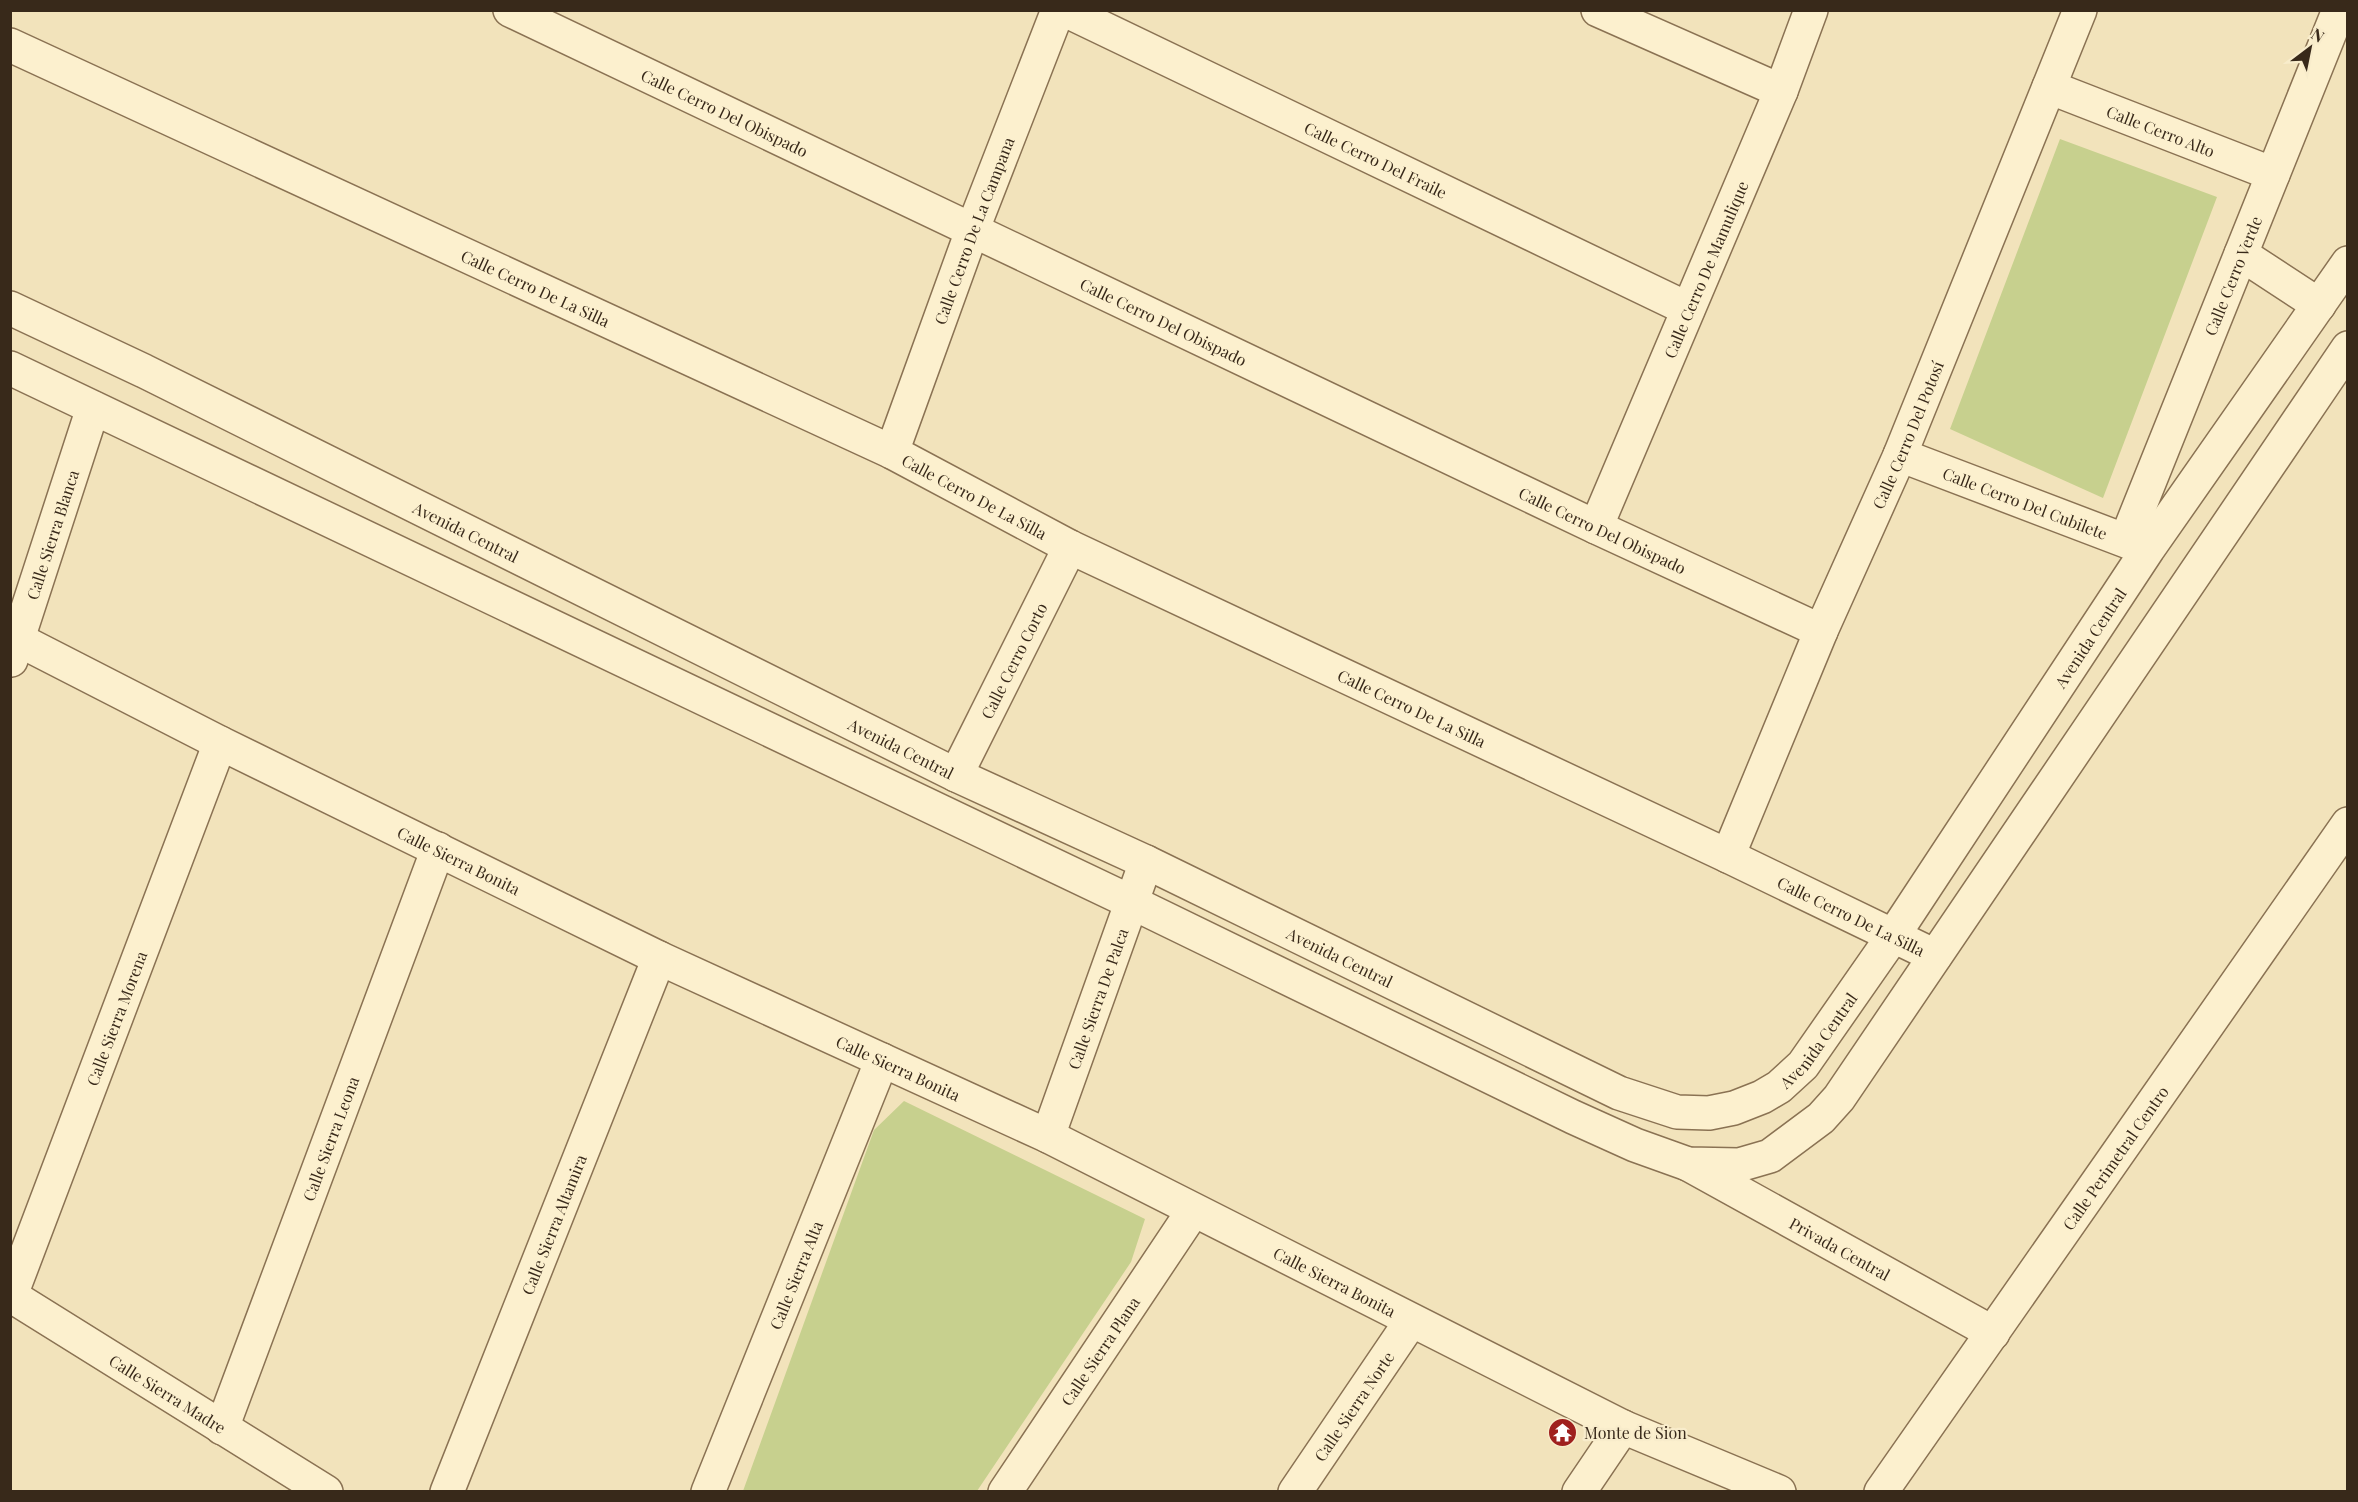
<svg xmlns="http://www.w3.org/2000/svg" width="2358" height="1502" font-family="'Playfair Display',serif">
  <style>
    .green { fill: #c7d08e }
    .lines { fill: none; stroke-linecap: round; stroke-linejoin: round }
    .minor-casing { stroke: #8a7253; stroke-width: 36 }
    .tertiary-casing { stroke: #8a7253; stroke-width: 36 }
    .minor { stroke: #fcf0ce; stroke-width: 33 }
    .tertiary { stroke: #fcf0ce; stroke-width: 33 }
    .labels { text-anchor: middle; dominant-baseline: central; stroke-width: 4.5; stroke-linejoin: round; paint-order: stroke }
    .street-label { font-size: 16px; fill: #38291a; stroke: #f8eccb }
    .poi-label { font-size: 16px; fill: #38291a; stroke: #f8eccb; text-anchor: start }
  </style>
  <rect width="100%" height="100%" fill="#f2e3bb"/>
  <path class="green" d="M2060,139L2217,197L2103,498L1950,429Z
    M904,1101L1145,1219L1131,1262L977,1491H743L874,1130Z"/>
  <g class="lines">
    <defs>
      <g id="minor">
        <path id="s1" d="M510,10L1596,527L1821,631"/>
        <path id="s2" d="M1065,10L1688,309"/>
        <path d="M1598,10L1781,91"/>
        <path id="s3" d="M10,45L892,452L1070,547L1728,856L1935,956"/>
        <path id="s4" d="M2049,87L2273,174"/>
        <path d="M2241,254L2319,305"/>
        <path id="s5" d="M892,452L972,231L1058,10"/>
        <path id="s6" d="M1900,455L2147,549"/>
        <path id="s7" d="M1596,527L1781,91L1811,10"/>
        <path id="s8" d="M2126,540L2339,10"/>
        <path id="s9" d="M19,640L220,743L659,958L1048,1136L1623,1427L1779,1492"/>
        <path id="s10" d="M11,660L93,408"/>
        <path id="s11" d="M956,775L1070,547"/>
        <path id="s12" d="M1728,856L1821,631L1900,455L2080,10"/>
        <path id="s13" d="M1048,1136L1146,862"/>
        <path id="s14" d="M1688,1164L1993,1333"/>
        <path id="s15" d="M10,1295L326,1492"/>
        <path id="s16" d="M11,1295L220,743"/>
        <path id="s17" d="M222,1428L438,849"/>
        <path id="s18" d="M447,1492L659,958"/>
        <path id="s19" d="M708,1492L882,1060"/>
        <path id="s20" d="M1005,1492L1193,1211"/>
        <path id="s21" d="M1295,1492L1411,1321"/>
        <path d="M1579,1492L1623,1427"/>
        <path id="s22" d="M1881,1492L2348,824"/>
      </g>
      <g id="tertiary">
        <path id="s23" d="M10,308L144,371L956,775L1146,862L1619,1093L1677,1112L1709,1113L1734,1108L1762,1097L1779,1087L1803,1065L1893,936L2148,549L2348,263"/>
        <path d="M10,368L1131,902L1573,1117L1635,1145L1688,1164L1739,1165L1770,1156L1821,1118L1839,1098L2348,348"/>
      </g>
    </defs>
    <use href="#minor" class="minor-casing"/>
    <use href="#tertiary" class="tertiary-casing"/>
    <use href="#minor" class="minor"/>
    <use href="#tertiary" class="tertiary"/>
  </g>
  <defs>
    <symbol id="temple-disc" viewBox="-11 -11 22 22"><circle r="9.5" fill="#9f201e" stroke="#f8eccb"/><path d="M0-6L5-2H3V0L6.5 2.5H4V6H1.5V3h-3V6H-4V2.5H-6.5L-3 0V-2H-5Z" fill="#fff"/></symbol>
  </defs>
  <g fill-rule="evenodd">
    <use href="#temple-disc" x="1546" y="1416" width="33" height="33"/>
  </g>
  <g class="labels">
    <g class="street-label">
      <text stroke="none"><textPath href="#s1" startOffset="238">Calle Cerro Del Obispado</textPath></text>
      <text stroke="none"><textPath href="#s4" startOffset="120">Calle Cerro Alto</textPath></text>
      <text stroke="none"><textPath href="#s2" startOffset="345">Calle Cerro Del Fraile</textPath></text>
      <text stroke="none"><textPath href="#s5" startOffset="236">Calle Cerro De La Campana</textPath></text>
      <text stroke="none"><textPath href="#s7" startOffset="280">Calle Cerro De Mamulique</textPath></text>
      <text stroke="none"><textPath href="#s8" startOffset="285">Calle Cerro Verde</textPath></text>
      <text stroke="none"><textPath href="#s3" startOffset="579">Calle Cerro De La Silla</textPath></text>
      <text stroke="none"><textPath href="#s1" startOffset="724">Calle Cerro Del Obispado</textPath></text>
      <text stroke="none"><textPath href="#s12" startOffset="458">Calle Cerro Del Potosí</textPath></text>
      <text stroke="none"><textPath href="#s3" startOffset="1065">Calle Cerro De La Silla</textPath></text>
      <text stroke="none"><textPath href="#s6" startOffset="134">Calle Cerro Del Cubilete</textPath></text>
      <text stroke="none"><textPath href="#s1" startOffset="1210">Calle Cerro Del Obispado</textPath></text>
      <text stroke="none"><textPath href="#s23" startOffset="508">Avenida Central</textPath></text>
      <text stroke="none"><textPath href="#s10" startOffset="132">Calle Sierra Blanca</textPath></text>
      <text stroke="none"><textPath href="#s23" startOffset="2506">Avenida Central</textPath></text>
      <text stroke="none"><textPath href="#s11" startOffset="128">Calle Cerro Corto</textPath></text>
      <text stroke="none"><textPath href="#s3" startOffset="1551">Calle Cerro De La Silla</textPath></text>
      <text stroke="none"><textPath href="#s23" startOffset="994">Avenida Central</textPath></text>
      <text stroke="none"><textPath href="#s9" startOffset="492">Calle Sierra Bonita</textPath></text>
      <text stroke="none"><textPath href="#s3" startOffset="2037">Calle Cerro De La Silla</textPath></text>
      <text stroke="none"><textPath href="#s23" startOffset="1480">Avenida Central</textPath></text>
      <text stroke="none"><textPath href="#s13" startOffset="146">Calle Sierra De Palca</textPath></text>
      <text stroke="none"><textPath href="#s16" startOffset="296">Calle Sierra Morena</textPath></text>
      <text stroke="none"><textPath href="#s23" startOffset="2020">Avenida Central</textPath></text>
      <text stroke="none"><textPath href="#s9" startOffset="978">Calle Sierra Bonita</textPath></text>
      <text stroke="none"><textPath href="#s17" startOffset="309">Calle Sierra Leona</textPath></text>
      <text stroke="none"><textPath href="#s22" startOffset="408">Calle Perimetral Centro</textPath></text>
      <text stroke="none"><textPath href="#s18" startOffset="288">Calle Sierra Altamira</textPath></text>
      <text stroke="none"><textPath href="#s14" startOffset="174">Privada Central</textPath></text>
      <text stroke="none"><textPath href="#s19" startOffset="234">Calle Sierra Alta</textPath></text>
      <text stroke="none"><textPath href="#s9" startOffset="1464">Calle Sierra Bonita</textPath></text>
      <text stroke="none"><textPath href="#s20" startOffset="170">Calle Sierra Plana</textPath></text>
      <text stroke="none"><textPath href="#s15" startOffset="186">Calle Sierra Madre</textPath></text>
      <text stroke="none"><textPath href="#s21" startOffset="104">Calle Sierra Norte</textPath></text>
    </g>
    <g class="poi-label">
      <text x="1584" y="1432">Monte de Sion</text>
    </g>
  </g>
  <rect width="2358" height="1502" fill="none" stroke="#38291a" stroke-width="24"/>
  <g transform="translate(2310 48) rotate(32)" stroke="#f8eccb" stroke-width="4.5" paint-order="stroke">
  <path d="M0-4.5L10 22L0 15L-10 22Z" fill="#38291a"/>
  <text y="-9" font-size="16" font-weight="bold" text-anchor="middle" fill="#38291a">N</text>
  </g>
</svg>
